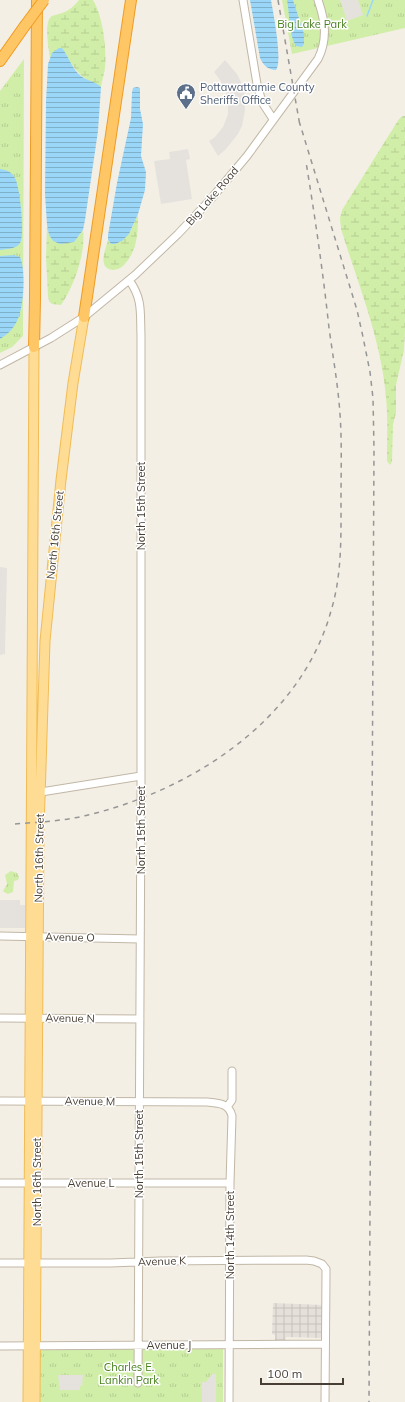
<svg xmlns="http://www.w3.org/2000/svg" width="405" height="1402" font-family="Mulish,sans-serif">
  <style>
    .industrial { fill: url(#industrial-grid) }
    .wetland { fill: url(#wetland-marsh) }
    .park { fill: url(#park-tufts) }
    .parking { fill: #e5e2de }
    .water { fill: url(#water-rules) }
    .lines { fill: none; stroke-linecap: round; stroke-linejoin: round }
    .stream { stroke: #9ad6f8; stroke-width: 1.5 }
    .minor-casing { stroke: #c1b7a6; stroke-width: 9 }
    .major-casing { stroke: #f1bc56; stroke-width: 11 }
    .highway-casing { stroke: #ef9c24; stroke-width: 12 }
    .minor { stroke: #fff; stroke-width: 7 }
    .major { stroke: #ffdc93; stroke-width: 9 }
    .highway { stroke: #ffc665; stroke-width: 10 }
    .rail { stroke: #969696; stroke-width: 1.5; stroke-dasharray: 5 5; stroke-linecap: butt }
    .highway-bridge-casing { stroke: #ef9c24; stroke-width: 12; stroke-linecap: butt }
    .highway-bridge { stroke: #ffc665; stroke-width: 10 }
    .labels { text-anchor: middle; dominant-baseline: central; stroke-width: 3; stroke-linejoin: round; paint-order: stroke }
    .park-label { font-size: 11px; fill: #488020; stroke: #fff }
    .service-label { font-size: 11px; fill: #4e5e75; stroke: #fff; text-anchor: start }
    .street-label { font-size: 11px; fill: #483f34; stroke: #fff }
  </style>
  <defs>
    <pattern id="industrial-grid" width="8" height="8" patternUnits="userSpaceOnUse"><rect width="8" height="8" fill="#e6e0da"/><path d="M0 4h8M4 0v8" fill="none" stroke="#c7c1bc"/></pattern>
    <pattern id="wetland-marsh" width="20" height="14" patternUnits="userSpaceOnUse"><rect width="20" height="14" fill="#d1eea9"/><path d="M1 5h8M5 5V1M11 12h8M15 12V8" fill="none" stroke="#b5cd92"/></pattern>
    <pattern id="park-tufts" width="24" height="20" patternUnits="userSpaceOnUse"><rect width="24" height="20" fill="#d1eea9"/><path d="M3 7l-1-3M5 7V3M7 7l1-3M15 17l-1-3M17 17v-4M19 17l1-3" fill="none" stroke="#b5cd92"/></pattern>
    <pattern id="water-rules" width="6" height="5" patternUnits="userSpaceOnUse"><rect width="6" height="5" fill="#9ad6f8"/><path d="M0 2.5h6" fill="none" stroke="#80afca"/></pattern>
  </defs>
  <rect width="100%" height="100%" fill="#f4efe5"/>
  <path class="industrial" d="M273,1303L323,1305L322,1338L286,1337L285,1341L275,1340V1335L272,1334Z"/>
  <path class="wetland" d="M79,0H93C103,16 107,50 105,68C104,74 102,81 101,87C96,83 92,83 87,80C77,73 70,63 65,53H52L50,59C49,49 43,21 52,16C55,15 59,14 62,13C69,11 74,6 79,0Z
    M403,116H405V331L404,350L396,385V413L393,424L392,462L390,465L387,461C387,440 388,418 386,397C381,339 358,284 341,229L340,218L342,210L399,119Z
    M138,214C138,226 138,240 133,251C131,256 127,262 123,266C118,271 107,272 104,264C102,257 106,247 108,240L111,244L129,234Z
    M47,225L49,235L53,241L78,237L83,230C86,253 74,286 61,305L52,304L49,301L48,296L46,258Z"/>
  <path class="park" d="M282,0H405V28L292,54Z
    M24,59L23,336L12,347L0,353V91Z
    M11,871L17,873L19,877L18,880L14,881L13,892L8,894L4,892L3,891L7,884L5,875Z
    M223,1345V1402H36V1346Z"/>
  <path class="parking" d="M340,0H358L363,15L347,21Z
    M225,60L237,74L241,82L244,91L245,110L242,126L238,134L226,149L218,156L209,141L215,137L223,127L228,114V103L226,93L220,80L214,72Z
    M188,149L190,159L186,160L192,199L161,204L154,161L170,159L169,152Z
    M0,567L7,568L5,654L0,655Z
    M0,900H20V905H25V928H0Z
    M212,1374H216V1402H202V1382H206Z
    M58,1375H83L82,1386H80V1390H60Z"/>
  <path class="water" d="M250,0H271C273,12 283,61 276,70C268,70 263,65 260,58Z
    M287,0H293L304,34V44L302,47L296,46C288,33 290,15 287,0Z
    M59,48H62C69,57 72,69 81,76C87,81 95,81 101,87L98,131L85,220L83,230L74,242L60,244L53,241L49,235L47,225L45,194L46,101L48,64L52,53Z
    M137,87L140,88V109L143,124L141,156L146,172L145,190L138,214L129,234L122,241L115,244H111L108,240V235L117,183L131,118L132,92L133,88Z
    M0,169C7,170 12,172 15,178C20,187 25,235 20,243C17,249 6,249 0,250Z
    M14,255L20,257C26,270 24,308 17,321C14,328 7,335 0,339V256Z"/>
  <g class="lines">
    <path class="stream" d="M367,16L373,0"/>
    <defs>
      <path id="minor" d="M243,0L257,84L262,102L273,119
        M129,280C143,299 140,313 141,335V798L138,1383
        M0,365L51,338L84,317L135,275L178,234L210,200L247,156L318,59C328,39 325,20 318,0
        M41,792L141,776
        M0,936L140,939
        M0,1018L140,1019
        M0,1101L207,1102C218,1103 229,1103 232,1116L230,1183L229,1402
        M227,1107L232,1100V1071
        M0,1183H230
        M0,1263H111L160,1261L306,1260L314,1261L322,1264L326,1269V1274L325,1402
        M0,1346L325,1344"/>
      <path id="major" d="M28,1402L34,347
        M35,1402L39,830L45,641L61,480L73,383L84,317"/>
      <path id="highway" d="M0,61L24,27
        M84,317L131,0
        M34,347L35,299L37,0"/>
    </defs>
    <use href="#minor" class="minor-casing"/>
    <use href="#major" class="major-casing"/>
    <use href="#highway" class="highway-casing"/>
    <use href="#minor" class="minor"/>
    <use href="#major" class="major"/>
    <use href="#highway" class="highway"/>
    <path class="rail" d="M278,0L300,126
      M299,121L357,310L363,337L370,372L373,398L374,449L369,1402
      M15,824C40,822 64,821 88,815C192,790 301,720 331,611C342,575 341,537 341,500C341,471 342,442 340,414C338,385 333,357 329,328C323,272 315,217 306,162"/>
    <defs>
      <path id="highway-bridge" d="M24,27L44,0"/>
    </defs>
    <use href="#highway-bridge" class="highway-bridge-casing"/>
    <use href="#highway-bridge" class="highway-bridge"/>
  </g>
  <defs>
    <symbol id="civic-pin" viewBox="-11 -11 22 30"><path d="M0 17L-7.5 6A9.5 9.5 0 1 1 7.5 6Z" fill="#5c6f8a" stroke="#fff"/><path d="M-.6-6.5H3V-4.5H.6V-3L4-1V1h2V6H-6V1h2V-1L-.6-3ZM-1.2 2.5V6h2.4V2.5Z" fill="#fff"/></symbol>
  </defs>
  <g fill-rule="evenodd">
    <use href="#civic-pin" x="175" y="82" width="22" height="30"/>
  </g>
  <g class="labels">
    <g class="park-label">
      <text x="312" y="24">Big Lake Park</text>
      <text x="129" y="1367">Charles E.<tspan x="129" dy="13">Lankin Park</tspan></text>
    </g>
    <g class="service-label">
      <text x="200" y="87">Pottawattamie County<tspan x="200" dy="13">Sheriffs Office</tspan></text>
    </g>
    <g class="street-label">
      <text transform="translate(212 196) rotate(-49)">Big Lake Road</text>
      <text transform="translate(141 506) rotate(-90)">North 15th Street</text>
      <text transform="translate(55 535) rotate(-84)">North 16th Street</text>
      <text transform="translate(141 830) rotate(-90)">North 15th Street</text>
      <text transform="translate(39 858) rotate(-89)">North 16th Street</text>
      <text transform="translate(70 937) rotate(1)">Avenue O</text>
      <text transform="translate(70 1018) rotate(1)">Avenue N</text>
      <text transform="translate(90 1101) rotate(1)">Avenue M</text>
      <text transform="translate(139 1154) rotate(-90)">North 15th Street</text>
      <text transform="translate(37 1182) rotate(-90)">North 16th Street</text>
      <text x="91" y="1183">Avenue L</text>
      <text transform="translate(230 1235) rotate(-90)">North 14th Street</text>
      <text transform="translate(162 1261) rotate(-2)">Avenue K</text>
      <text x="169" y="1345">Avenue J</text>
    </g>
  </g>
  <path d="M261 1378v6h82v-6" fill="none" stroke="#483f34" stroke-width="2"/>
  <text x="267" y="1378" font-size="12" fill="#483f34" stroke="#ffffff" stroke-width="3" paint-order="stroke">100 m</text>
</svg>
